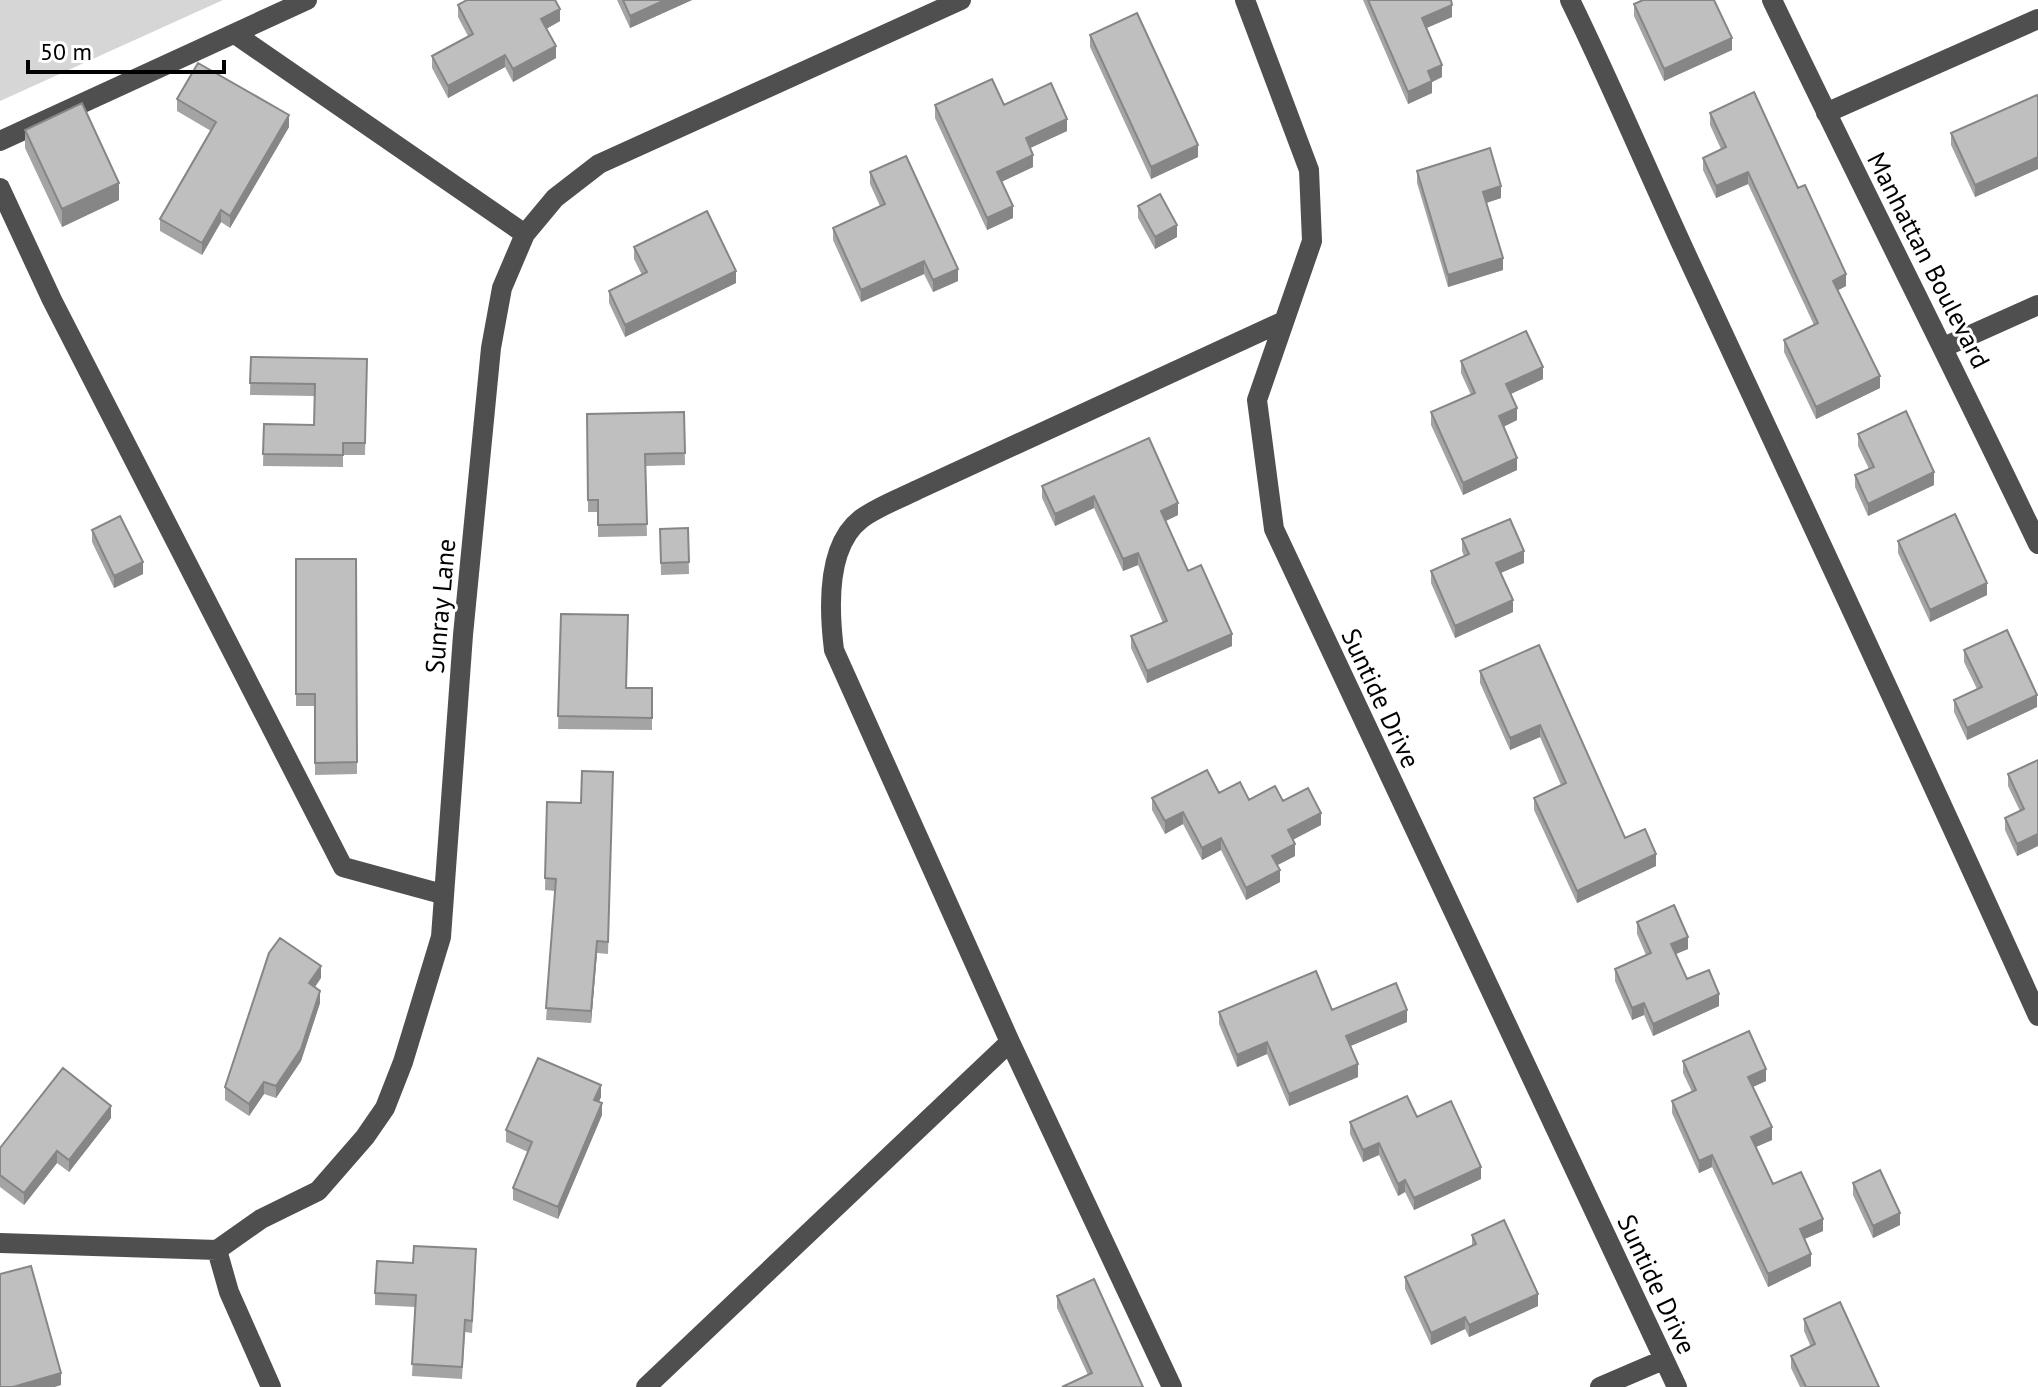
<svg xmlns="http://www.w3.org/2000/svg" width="2038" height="1387" font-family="'PT Sans',sans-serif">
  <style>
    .green { fill: #d6d6d6 }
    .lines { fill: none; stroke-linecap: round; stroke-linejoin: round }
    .minor { stroke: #4f4f4f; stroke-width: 20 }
    .wall { fill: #a4a4a4 }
    .shaded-wall { fill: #868686 }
    .building { fill: #bfbfbf; stroke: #868686; stroke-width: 2 }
    .labels { text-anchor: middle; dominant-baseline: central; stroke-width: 6; stroke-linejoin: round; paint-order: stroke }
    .street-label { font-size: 26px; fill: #000; stroke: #fff }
  </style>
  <rect width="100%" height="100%" fill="#fff"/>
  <path class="green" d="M0,0H223L0,101Z"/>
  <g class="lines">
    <path class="minor" d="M1245,0L1309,170L1312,241L1257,400L1274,529L1677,1387
      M1570,0C1616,94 1656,191 1701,286C1814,529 1928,772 2038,1016
      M1772,0C1859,182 1951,362 2038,544
      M235,34L525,234
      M1826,113L2038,19
      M0,141L307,0
      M0,188L52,300L343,867L442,894
      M1944,347L2038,305
      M0,1243L217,1250
      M217,1250L261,1219L318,1191L365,1137L385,1108L403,1062L441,937L463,635L491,348L502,288L525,234L555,198L599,164L961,0
      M217,1250L229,1292L271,1387
      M646,1387L1010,1042
      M1172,1387L1010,1042L834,650C829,610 826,546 861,519C877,507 899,499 917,490L1284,321
      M1600,1387L1663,1360"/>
  </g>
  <path class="wall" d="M617,0H692L630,28Z
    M1363,0H1451L1452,17L1426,28L1442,77L1432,82V93L1408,104Z
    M1634,4L1732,50L1664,81L1634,16Z
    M458,5L560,21L546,29L556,58L513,82L505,67L448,98L432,68V56L468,36L458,17Z
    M1090,35L1198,157L1151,179L1090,47Z
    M2038,98V169L1975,197L1951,145V133Z
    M177,99L289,127L230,228L221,222L202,255L160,231V219L211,131L177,111Z
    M935,105H1004L1067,131L1030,148L1033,167L1001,182L1013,218L987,230L935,118Z
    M1710,113L1798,188L1846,286L1838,290L1880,388L1816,419L1784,352V340L1814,325L1748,184L1716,198L1703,170V158L1721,149L1710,125Z
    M25,130L119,200L62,227L25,148Z
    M1417,171L1501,198L1486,203L1503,270L1448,287L1417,183Z
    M870,172L958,281L933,292L924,274L861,302L833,240V228L880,206L870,184Z
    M1138,206L1177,237L1155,249L1138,218Z
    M634,247L736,283L625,337L609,303V291L642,275L634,259Z
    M251,357L367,359L365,455H343V467L263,466L264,424L314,425V396L250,395Z
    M1461,361L1543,379L1511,394L1517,420L1503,427L1517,470L1463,495L1431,425V412L1471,395L1461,373Z
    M684,412L685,465L645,466L647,536L598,537V512H588L587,414Z
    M1858,434L1934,485L1868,516L1855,487V475L1869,469L1858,446Z
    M1042,486L1178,515L1166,521L1188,571L1232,646L1147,683L1131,648V636L1163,623L1138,565L1123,571L1094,508L1055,526L1042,498Z
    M688,528L689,574L661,575L660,529Z
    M92,530L143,574L114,588L92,542Z
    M1462,539L1524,563L1500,573L1513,612L1455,638L1431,583V571L1464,556L1462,551Z
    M1898,541L1987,595L1930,622L1898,553Z
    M296,559H356L357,774L315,775V706H296Z
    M561,614L626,688H652V730L558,729Z
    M1539,645L1625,838L1656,866L1577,903L1534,810V798L1561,785L1540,737L1510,750L1480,683V671Z
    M1964,650L2037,707L1967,740L1954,712V700L1977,689L1964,662Z
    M2038,760V846L2017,856L2005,830V818L2020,811L2008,786V774Z
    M613,772L608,954L597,953L591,1023L546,1020L555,891L545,890L547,802L581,803Z
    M1219,793L1249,800L1283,801L1321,825L1293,840L1295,856L1277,865L1280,882L1246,900L1221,850L1202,860L1183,824L1165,834L1152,810V798Z
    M1637,922L1688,949L1676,954L1687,979L1719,1006L1653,1036L1644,1015L1632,1020L1615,981V969L1646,955L1637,934Z
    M321,978L315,987L320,1003L301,1061L276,1098L264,1094L249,1116L225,1100V1087Z
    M1332,1010L1407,1022L1350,1046L1358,1077L1289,1106L1267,1054L1237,1067L1219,1024V1012Z
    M1683,1061L1766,1081L1753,1087L1772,1140L1756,1147L1773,1184L1823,1231L1804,1239L1811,1266L1768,1287L1712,1167L1699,1173L1672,1113V1101L1692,1092L1683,1073Z
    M601,1097L599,1102L602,1115L558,1219L513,1200V1188L528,1152L506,1142V1130Z
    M1417,1117L1481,1179L1414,1210L1405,1192L1398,1196L1379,1155L1363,1162L1350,1134V1122Z
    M111,1118L69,1172L57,1163L24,1205L0,1187V1148Z
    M1853,1183L1900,1225L1873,1238L1853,1195Z
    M1472,1235L1538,1306L1469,1337L1465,1329L1431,1345L1405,1289V1277L1472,1246Z
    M476,1261L472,1333L465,1332L462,1379L412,1376L415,1307L375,1305V1293L413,1263Z
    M1057,1296L1143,1387L1088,1375L1057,1308Z
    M1804,1319L1879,1387H1800L1791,1368V1356L1811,1347L1804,1331Z"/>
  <path class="shaded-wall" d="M665,0H692L630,28V16Z
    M1452,5V17L1422,30V18Z
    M560,9V21L541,32V19Z
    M1732,38V50L1664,81V69Z
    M556,46V58L513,82V69Z
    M505,55V67L448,98V86Z
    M1442,65V77L1432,82V93L1408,104V92L1428,71Z
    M289,115V127L230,228V216Z
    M1067,119V131L1026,150V138Z
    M1198,145V157L1151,179V167Z
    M1033,155V167L997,184V172Z
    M2038,157V169L1975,197V185Z
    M1748,172V184L1716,198V186Z
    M119,183V200L62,227V209Z
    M1501,186V198L1483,204V192Z
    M1013,206V218L987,230V218Z
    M221,210V222L202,255V243Z
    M1177,225V237L1155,249V237Z
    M1503,258V270L1448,287V275Z
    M924,261V274L861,302V290Z
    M958,269V281L933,292V280Z
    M736,271V283L625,337V325Z
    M1846,274V286L1833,293V281Z
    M1543,367V379L1506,396V384Z
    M1880,376V388L1816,419V407Z
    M1517,408V420L1499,429V416Z
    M1517,458V470L1463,495V483Z
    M1934,472V485L1868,516V504Z
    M1094,496V508L1055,526V514Z
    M1178,503V515L1161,523V511Z
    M1524,551V563L1496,575V563Z
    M1138,553V565L1123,571V559Z
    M143,562V574L114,588V576Z
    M1987,583V595L1930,622V610Z
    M1513,600V612L1455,638V626Z
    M1232,634V646L1147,683V671Z
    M2037,695V707L1967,740V728Z
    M1540,725V737L1510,750V738Z
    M1183,812V824L1165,834V821Z
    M1321,813V825L1288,842V830Z
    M2038,834V846L2017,856V844Z
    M1221,838V850L1202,860V848Z
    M1295,844V856L1272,868V856Z
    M1656,854V866L1577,903V891Z
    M1280,870V882L1246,900V888Z
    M1688,937V949L1671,956V944Z
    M597,941V953L591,1023V1011Z
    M321,966V978L309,995V983Z
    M320,991V1003L301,1061L276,1098V1086Z
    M1719,994V1006L1653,1036V1024Z
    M1644,1003V1015L1632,1020V1008Z
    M1407,1010V1022L1346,1048V1036Z
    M1267,1042V1054L1237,1067V1055Z
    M1358,1064V1077L1289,1106V1094Z
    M1766,1069V1081L1748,1089V1077Z
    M264,1082V1094L249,1116V1104Z
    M601,1085V1097L594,1112V1100Z
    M602,1103V1115L558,1219V1207Z
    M111,1106V1118L69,1172V1160Z
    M1772,1127V1140L1751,1149V1137Z
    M1379,1143V1155L1363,1162V1150Z
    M57,1151V1163L24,1205V1193Z
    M1712,1155V1167L1699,1173V1161Z
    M1481,1167V1179L1414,1210V1198Z
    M1405,1180V1192L1398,1196V1184Z
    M1900,1213V1225L1873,1238V1226Z
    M1823,1219V1231L1800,1241V1229Z
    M1811,1254V1266L1768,1287V1274Z
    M1538,1294V1306L1469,1337V1325Z
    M1465,1317V1329L1431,1345V1333Z
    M61,1373V1385L55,1387H13Z"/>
  <path class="building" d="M467,0H555L560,9L541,19L556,46L513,69L505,55L448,86L432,56L473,34L458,5Z
    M623,0H665L630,16Z
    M1368,0H1451L1452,5L1422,18L1442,65L1428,71L1432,81L1408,92Z
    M1643,0H1714L1732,38L1664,69L1634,4Z
    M1137,13L1198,145L1151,167L1090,35Z
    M198,63L289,115L230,216L221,210L202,243L160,219L216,122L177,99Z
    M992,79L1004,105L1051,83L1067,119L1026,138L1033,155L997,172L1013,206L987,218L935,105Z
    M1754,92L1798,188L1805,185L1846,274L1833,281L1880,376L1816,407L1784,340L1818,323L1748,172L1716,186L1703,158L1726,147L1710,113Z
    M2037,95L2038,98V157L1975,185L1951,133Z
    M82,103L119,183L62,209L25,130Z
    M1490,148L1501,186L1483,192L1503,258L1448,275L1417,171Z
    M906,156L958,269L933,280L924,261L861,290L833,228L885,204L870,172Z
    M1160,194L1177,225L1155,237L1138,206Z
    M707,211L736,271L625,325L609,291L647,272L634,247Z
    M1526,331L1543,367L1506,384L1517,408L1499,416L1517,458L1463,483L1431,412L1475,393L1461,361Z
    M251,357L367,359L365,443H343V455L263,454L264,424L314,425L315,384L250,383Z
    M1906,411L1934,472L1868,504L1855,475L1874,467L1858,434Z
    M684,412L685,453L645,454L647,524L598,525V500H588L587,414Z
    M1149,438L1178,503L1161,511L1188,571L1201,565L1232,634L1147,671L1131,636L1167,621L1138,553L1123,559L1094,496L1055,514L1042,486Z
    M1955,514L1987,583L1930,610L1898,541Z
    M120,516L143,562L114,576L92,530Z
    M1510,519L1524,551L1496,563L1513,600L1455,626L1431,571L1469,554L1462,539Z
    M688,528L689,562L661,563L660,529Z
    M296,559H356L357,762L315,763V694H296Z
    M561,614L628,615L626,688H652V718L558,716Z
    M2007,630L2037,695L1967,728L1954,700L1982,687L1964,650Z
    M1539,645L1625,838L1645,829L1656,854L1577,891L1534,798L1566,783L1540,725L1510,738L1480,671Z
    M2038,760V834L2017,844L2005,818L2024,809L2008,774Z
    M1207,770L1219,793L1240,782L1249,800L1275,786L1283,801L1308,788L1321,813L1288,830L1295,844L1272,856L1280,870L1246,888L1221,838L1202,848L1183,812L1165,821L1152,798Z
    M582,771L613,772L608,942L597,941L591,1011L546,1008L556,879L545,878L547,802L581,803Z
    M1674,905L1688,937L1671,944L1687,979L1709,970L1719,994L1653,1024L1644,1003L1632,1008L1615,969L1651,953L1637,922Z
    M280,938L321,966L309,983L320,991L301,1049L276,1086L264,1082L249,1104L225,1087L269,953Z
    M1316,971L1332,1010L1396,983L1407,1010L1346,1036L1358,1064L1289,1094L1267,1042L1237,1055L1219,1012Z
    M1749,1031L1766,1069L1748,1077L1772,1127L1751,1137L1773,1184L1801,1172L1823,1219L1800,1229L1811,1254L1768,1274L1712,1155L1699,1161L1672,1101L1696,1090L1683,1061Z
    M538,1058L601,1085L594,1100L602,1103L558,1207L513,1188L532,1142L506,1130Z
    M63,1068L111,1106L69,1160L57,1151L24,1193L0,1175V1148Z
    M1407,1096L1417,1117L1451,1101L1481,1167L1414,1198L1405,1180L1398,1184L1379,1143L1363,1150L1350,1122Z
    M1880,1170L1900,1213L1873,1226L1853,1183Z
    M1504,1220L1538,1294L1469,1325L1465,1317L1431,1333L1405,1277L1476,1244L1472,1235Z
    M414,1246L476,1249L472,1321L465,1320L462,1367L412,1364L416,1295L375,1293L377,1261L413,1263Z
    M31,1266L61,1373L13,1387H0V1274Z
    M1094,1279L1143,1387H1062L1092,1373L1057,1296Z
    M1840,1302L1879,1387H1806L1791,1356L1815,1344L1804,1319Z"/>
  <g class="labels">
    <g class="street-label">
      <text transform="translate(1929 260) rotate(63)">Manhattan Boulevard</text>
      <text transform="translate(440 606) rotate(-85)">Sunray Lane</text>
      <text transform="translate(1381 698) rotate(65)">Suntide Drive</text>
      <text transform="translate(1657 1284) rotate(65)">Suntide Drive</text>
    </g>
  </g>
  <path d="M28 60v12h196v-12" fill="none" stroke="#000000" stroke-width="4"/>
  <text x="40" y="60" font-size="24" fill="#000000" stroke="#ffffff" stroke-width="6" paint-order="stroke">50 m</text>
</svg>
